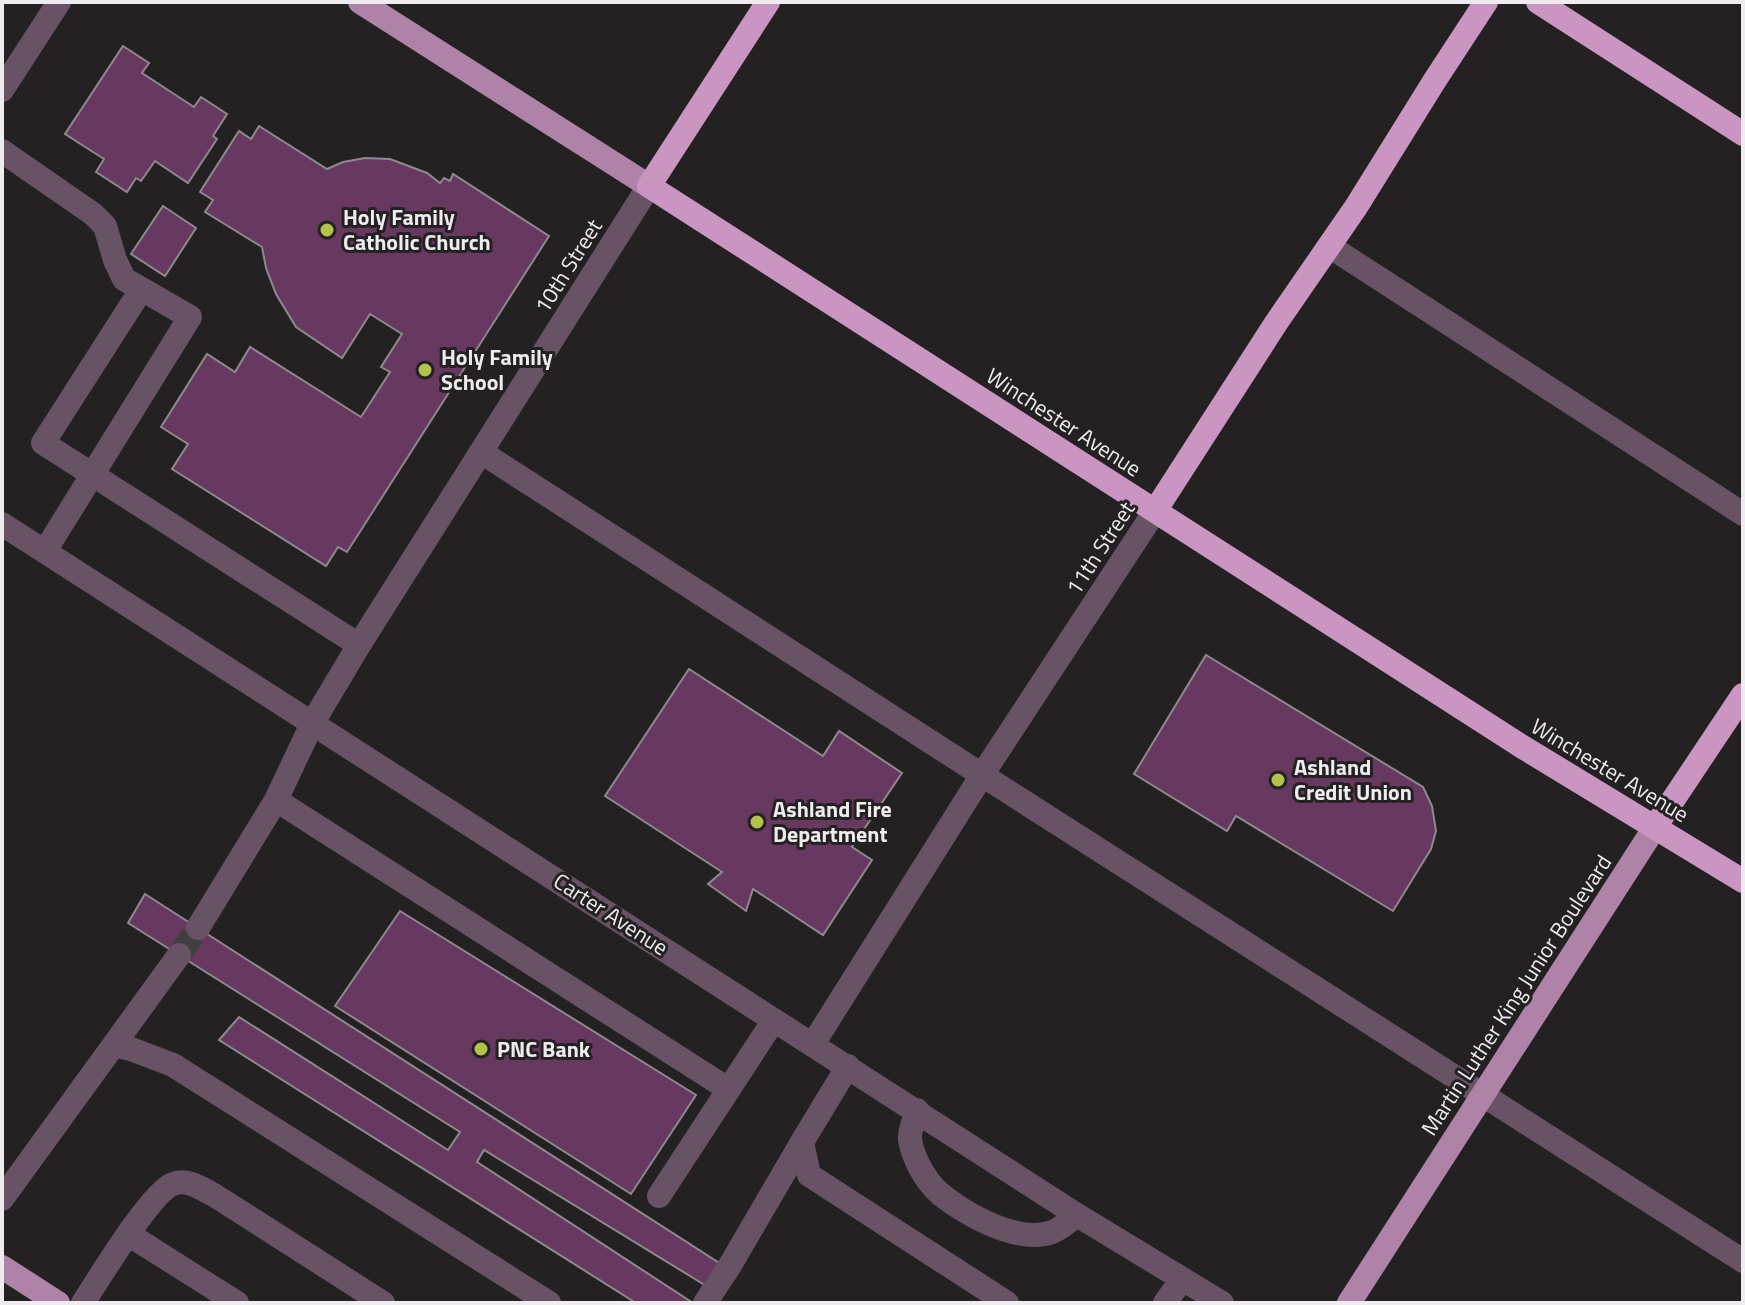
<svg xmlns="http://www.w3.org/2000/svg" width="1745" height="1305" font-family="'Titillium Web',sans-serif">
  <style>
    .building { fill: #673960; stroke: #8d898c; stroke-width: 2 }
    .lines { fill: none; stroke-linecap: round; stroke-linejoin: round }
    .minor-tunnel { stroke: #423f41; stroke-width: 24; stroke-dasharray: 24 12; stroke-linecap: butt }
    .minor { stroke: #685364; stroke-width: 24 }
    .major { stroke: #af82a7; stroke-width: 24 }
    .highway { stroke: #ca95c1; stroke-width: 24 }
    .poi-dot { fill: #b3c24b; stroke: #242123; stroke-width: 3 }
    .labels { text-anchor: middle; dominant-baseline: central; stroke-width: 6; stroke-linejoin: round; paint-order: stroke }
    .poi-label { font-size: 22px; font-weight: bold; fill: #eeecee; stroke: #242123; text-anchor: start }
    .street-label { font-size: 22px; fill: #eeecee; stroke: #242123 }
  </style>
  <rect width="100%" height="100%" fill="#242123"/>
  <path class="building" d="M123,46L149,63L142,73L194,107L201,97L227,114L213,136L217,139L188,183L155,161L141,181L136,178L127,192L96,172L104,159L65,134Z
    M259,126L327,169L343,162L365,158L390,159L427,173L440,183L444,178L450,181L453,174L549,236L347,552L338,547L326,566L172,469L188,444L161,427L207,354L235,372L250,347L361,417L390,372L381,367L402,334L370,314L342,358L296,327L276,294L266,268L262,247L205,212L213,200L200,192L239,131L251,139Z
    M163,206L196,228L165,276L131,254Z
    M1206,655L1423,787L1432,806L1436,831L1431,849L1393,911L1236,816L1227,831L1134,774Z
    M689,669L823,756L839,731L902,773L852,847L872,860L823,935L753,889L746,911L708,884L722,872L605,796Z
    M145,894L727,1268L708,1287L484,1150L477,1162L693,1303H636L219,1040L239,1017L448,1150L460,1132L128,923Z
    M400,911L696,1095L631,1194L335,1006Z"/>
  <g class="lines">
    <path class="minor-tunnel" d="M179,955L198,928"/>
    <path class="minor" d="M2,90L59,2
      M2,151L93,214L105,226L115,260L124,279L190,317L45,551
      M1329,246L1743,514
      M141,290L43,443L359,645
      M481,452L982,775L1743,1261
      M2,524L1077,1215L1222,1303
      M276,800L728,1089
      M198,928L276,800L313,722L359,645L649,186
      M813,1044L982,775L1155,511
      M114,1045L131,1049L173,1065L549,1303
      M848,1066L802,1142L809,1175L1007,1303
      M917,1110C914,1120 909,1131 910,1140C913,1157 923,1176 935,1189C959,1212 1018,1245 1052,1232C1061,1229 1070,1220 1077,1215
      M659,1196L774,1020
      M2,1199L179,955
      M128,1234L237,1303
      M83,1303C98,1280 151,1192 173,1184C187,1178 202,1189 214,1195L383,1303
      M705,1303L729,1267L802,1142
      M1165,1303L1182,1279"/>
    <path class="major" d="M360,2L649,186
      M2,1267L58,1303
      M1349,1303L1655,827"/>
    <path class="highway" d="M768,2L649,186L1521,746L1743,881
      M1538,2L1743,134
      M1155,511L1276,323L1356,207L1435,80L1486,2
      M1655,827L1743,695"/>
  </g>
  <g class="poi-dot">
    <circle cx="327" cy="230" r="8"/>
    <circle cx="425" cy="370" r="8"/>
    <circle cx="1278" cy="780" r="8"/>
    <circle cx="757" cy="822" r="8"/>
    <circle cx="481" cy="1049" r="8"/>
  </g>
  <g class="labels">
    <g class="poi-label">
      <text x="343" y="217">Holy Family<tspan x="343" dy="25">Catholic Church</tspan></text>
      <text x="441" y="357">Holy Family<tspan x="441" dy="25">School</tspan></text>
      <text x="1294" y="767">Ashland<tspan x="1294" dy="25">Credit Union</tspan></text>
      <text x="773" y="809">Ashland Fire<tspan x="773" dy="25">Department</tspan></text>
      <text x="497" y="1049">PNC Bank</text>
    </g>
    <g class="street-label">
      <text transform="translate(568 266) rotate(-58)">10th Street</text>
      <text transform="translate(1064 422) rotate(33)">Winchester Avenue</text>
      <text transform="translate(1100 548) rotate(-57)">11th Street</text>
      <text transform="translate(1610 770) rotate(31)">Winchester Avenue</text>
      <text transform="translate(611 914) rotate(33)">Carter Avenue</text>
      <text transform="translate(1516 995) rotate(-57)">Martin Luther King Junior Boulevard</text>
    </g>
  </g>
  <rect width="1745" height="1305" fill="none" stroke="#eeecee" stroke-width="8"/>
</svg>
